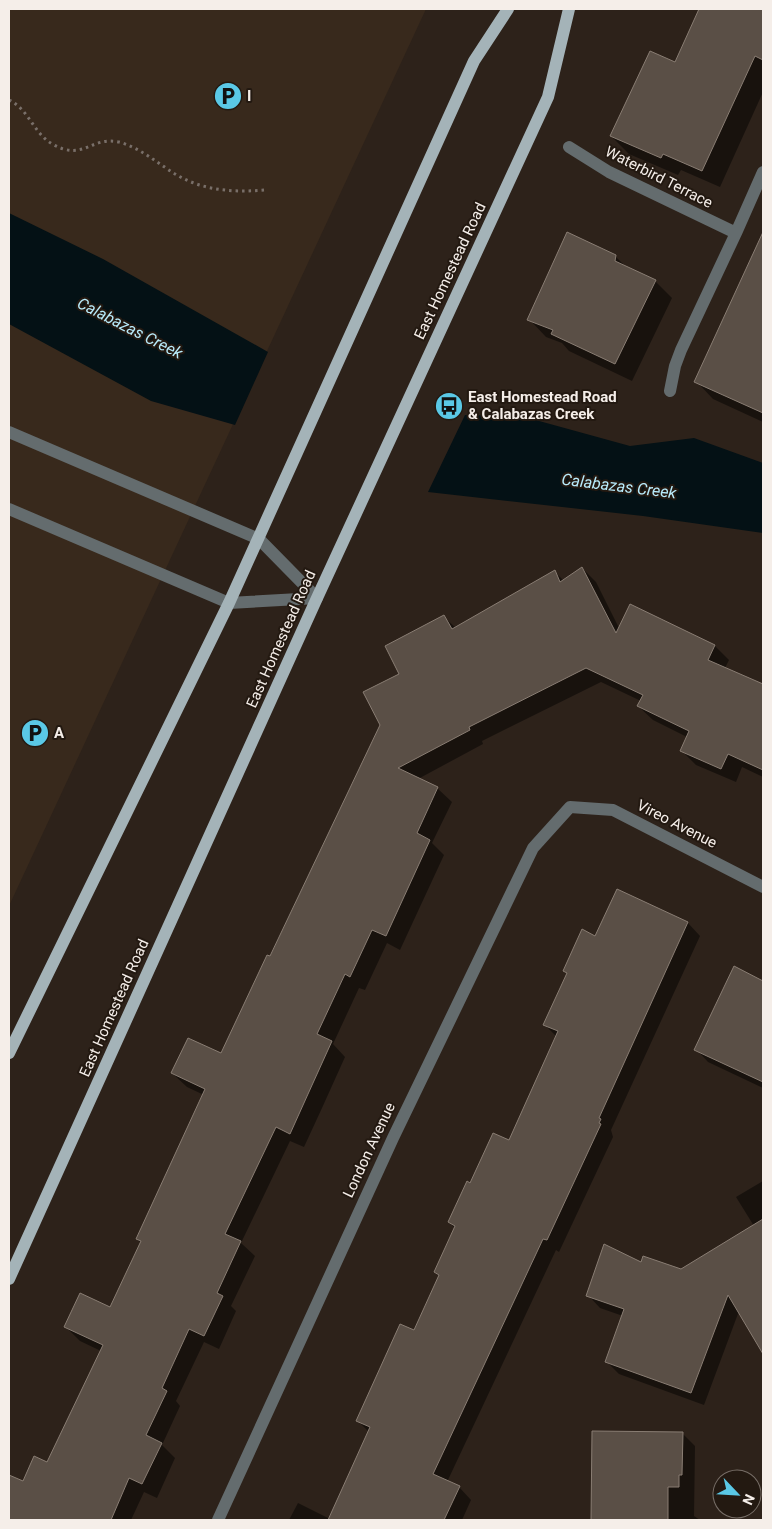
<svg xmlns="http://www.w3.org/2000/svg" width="772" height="1529" font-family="Roboto,sans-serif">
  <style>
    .built { fill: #38291c }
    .water { fill: #041115 }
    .shadow { fill: #0007 }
    .building { fill: #5a4f46; stroke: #897d73 }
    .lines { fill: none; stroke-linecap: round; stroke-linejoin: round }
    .path { stroke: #796f69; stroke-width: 3; stroke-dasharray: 2.5 4; stroke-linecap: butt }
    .minor { stroke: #646c6e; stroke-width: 12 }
    .major { stroke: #a4b3b8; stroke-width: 12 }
    .labels { text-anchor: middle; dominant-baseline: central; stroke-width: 4; stroke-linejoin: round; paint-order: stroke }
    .poi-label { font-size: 15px; font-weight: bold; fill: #f5eee9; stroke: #231911; text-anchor: start }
    .street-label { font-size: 15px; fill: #f5eee9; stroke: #231911 }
    .water-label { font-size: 16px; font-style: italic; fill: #b8ebfb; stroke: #231911 }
  </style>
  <rect width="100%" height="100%" fill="#2d221a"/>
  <path class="built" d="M9,9H426L9,906Z"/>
  <path class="water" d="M9,213L103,259L268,352L235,425L151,401L9,324Z
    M465,415L521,416L630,446L694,438L763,463V533L643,516L428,492Z"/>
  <path class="shadow" d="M700,9H763V92L720,187L681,170L678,175L629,154L611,136L676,64Z
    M763,236V422L713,399L696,381Z
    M615,256L627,268L655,281L672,298L632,381L569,351L562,343L546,337L529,319Z
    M582,568L596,582L619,628L715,646L729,660L725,668L763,685V777L742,767L736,782L696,765L681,750L687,737L653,720L638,706L641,701L601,682L482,741L483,744L418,779L437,788L452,802L432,843L444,855L400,950L387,943L365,990L359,988L333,1044L345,1057L322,1108L304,1147L290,1141L241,1243L255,1256L231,1306L236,1311L219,1349L204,1342L176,1401L180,1406L162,1445L175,1458L157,1498L144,1492L131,1520H9V1476L23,1482L48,1464L101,1351L80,1341L66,1327L111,1309L141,1243L137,1239L204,1095L187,1087L172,1073L222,1055L381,724L401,674L444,617L456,628L555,572L564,581Z
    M617,891L688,923L700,936L611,1130L613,1137L559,1252L556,1250L447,1482L459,1487L471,1500L462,1520H289L298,1503L330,1519L369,1432L358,1421L414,1331L440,1277L435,1272L455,1228L449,1222L470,1184L510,1142L557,1037L545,1025L568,974L564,970L596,937Z
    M734,968L763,982V1088L708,1062L696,1049Z
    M763,1181V1346L755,1338L739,1311L704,1405L619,1374L606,1361L623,1316L600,1308L588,1295L642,1263L681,1270L754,1226L736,1197Z
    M593,1433H682L695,1446L694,1516L700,1520H592Z"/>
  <path class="building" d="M699,9H763V60L755,56L702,171L663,154L661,158L610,136L650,51L675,62Z
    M567,232L616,255L615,261L656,280L615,364L551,334L553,330L527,320Z
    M763,232V413L694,382Z
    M582,567L616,633L630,604L715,645L708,660L763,684V770L728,754L721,769L680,751L689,731L637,706L643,695L586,668L469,727L470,730L398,768L438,787L417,833L430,840L386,936L372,930L350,977L345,974L317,1034L332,1041L308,1094L290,1134L276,1127L225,1234L241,1241L217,1293L223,1296L204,1336L189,1329L162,1388L167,1391L146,1435L162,1443L142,1484L129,1478L111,1520H9V1475L23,1481L34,1456L47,1462L103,1345L64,1327L80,1293L110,1307L141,1241L136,1239L205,1089L171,1073L188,1038L221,1053L267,955L270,956L380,725L363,692L399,674L385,646L444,615L452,629L555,570L560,582Z
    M617,889L688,922L599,1118L601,1119L599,1123L601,1124L547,1240L543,1239L433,1474L460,1486L444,1520H328L370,1427L356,1421L400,1324L414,1330L439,1275L434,1272L455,1226L448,1222L467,1181L470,1183L493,1133L509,1140L558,1031L543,1025L567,973L563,971L582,929L595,936Z
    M734,966L763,981V1082L694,1050Z
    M763,1219V1354L728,1295L691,1393L605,1362L624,1309L586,1296L604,1244L641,1262L643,1256L681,1269Z
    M592,1431L683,1432L682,1475H679V1487H668V1520H591Z"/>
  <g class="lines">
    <path class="path" d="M9,100C30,110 33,134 54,145C84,161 91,136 119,142C137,147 151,158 166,168C196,190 229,193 264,190"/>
    <path class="minor" d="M569,147L609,172L736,233L681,350L675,366L670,391
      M736,233L763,172
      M9,432L259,539L317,598
      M9,509L229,603L317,598
      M218,1520L393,1138L533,848L570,807L613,810L763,887"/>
    <path class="major" d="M9,1053L229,603L474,61L508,9
      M9,1279L317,598L548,97L569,9"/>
  </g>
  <defs>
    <symbol id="parking-disc" viewBox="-11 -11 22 22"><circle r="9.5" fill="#5ac8e6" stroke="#231911"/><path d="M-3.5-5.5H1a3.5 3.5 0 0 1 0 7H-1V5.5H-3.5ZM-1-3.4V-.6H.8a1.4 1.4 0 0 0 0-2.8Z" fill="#111"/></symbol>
    <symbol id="bus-disc" viewBox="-11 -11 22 22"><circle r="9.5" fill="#5ac8e6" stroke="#231911"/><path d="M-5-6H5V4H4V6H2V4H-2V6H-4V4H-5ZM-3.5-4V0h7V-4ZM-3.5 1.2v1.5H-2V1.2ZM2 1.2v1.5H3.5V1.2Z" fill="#111"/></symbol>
  </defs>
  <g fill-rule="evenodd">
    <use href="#parking-disc" x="212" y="80" width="32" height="32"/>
    <use href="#bus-disc" x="433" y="390" width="32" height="32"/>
    <use href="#parking-disc" x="19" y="717" width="32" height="32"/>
  </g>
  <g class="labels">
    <g class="poi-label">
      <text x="247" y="96">I</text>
      <text x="468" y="397">East Homestead Road<tspan x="468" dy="17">&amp; Calabazas Creek</tspan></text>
      <text x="54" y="733">A</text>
    </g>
    <g class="street-label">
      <text transform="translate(659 177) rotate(27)">Waterbird Terrace</text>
      <text transform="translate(450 271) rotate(-65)">East Homestead Road</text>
      <text transform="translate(281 639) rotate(-66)">East Homestead Road</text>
      <text transform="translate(677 824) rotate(27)">Vireo Avenue</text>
      <text transform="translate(114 1008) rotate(-66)">East Homestead Road</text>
      <text transform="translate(369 1150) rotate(-65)">London Avenue</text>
    </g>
    <g class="water-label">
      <text transform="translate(130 328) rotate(27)">Calabazas Creek</text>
      <text transform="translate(619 486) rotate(7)">Calabazas Creek</text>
    </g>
  </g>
  <rect width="772" height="1529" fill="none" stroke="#f5eee9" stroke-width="20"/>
  <g transform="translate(737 1494) rotate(115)"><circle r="24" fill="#231911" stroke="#776e67"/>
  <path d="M0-4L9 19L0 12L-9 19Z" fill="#5ac8e6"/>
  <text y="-8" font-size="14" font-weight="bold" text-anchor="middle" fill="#f5eee9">N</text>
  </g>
</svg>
